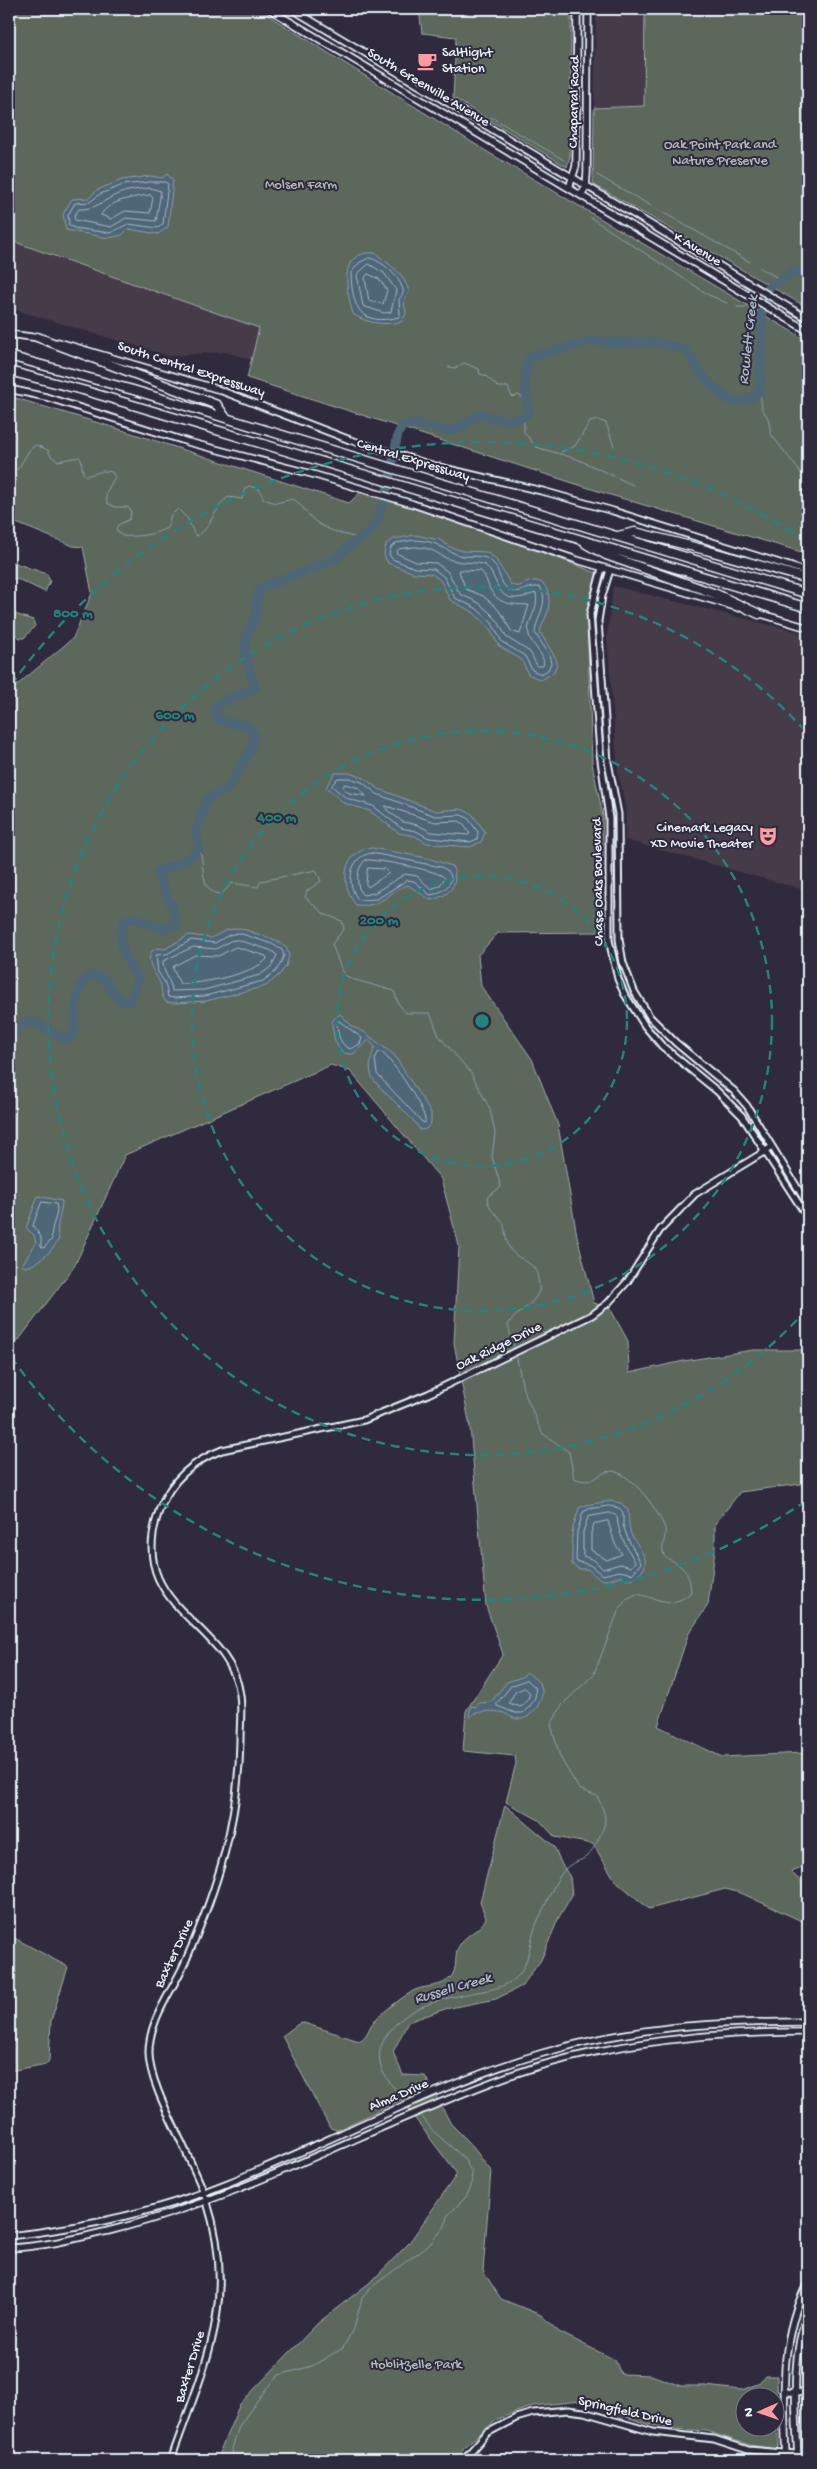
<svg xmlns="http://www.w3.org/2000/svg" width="817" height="2469" font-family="'Gochi Hand',sans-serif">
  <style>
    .built { fill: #443a48 }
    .green { fill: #5c675b; stroke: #a2acaa; fill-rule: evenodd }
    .water { fill: #4e6678; stroke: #8c9eab }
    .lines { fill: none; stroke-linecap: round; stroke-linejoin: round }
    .shore { stroke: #aab9c5; stroke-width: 1 }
    .stream { stroke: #8c9eab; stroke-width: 1 }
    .river { stroke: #4e6678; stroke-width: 9 }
    .tertiary-casing { stroke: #e8f1f8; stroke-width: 9 }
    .secondary-casing { stroke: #e8f1f8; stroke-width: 9 }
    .motorway-casing { stroke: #e8f1f8; stroke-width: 11 }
    .tertiary { stroke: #2f2a3d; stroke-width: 5 }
    .secondary { stroke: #2f2a3d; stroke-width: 5.5 }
    .motorway { stroke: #2f2a3d; stroke-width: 8 }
    .ring { fill: none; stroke: #25827c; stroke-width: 2.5; stroke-dasharray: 9 6 }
    .labels { text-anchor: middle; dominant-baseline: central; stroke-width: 4; stroke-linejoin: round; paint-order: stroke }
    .poi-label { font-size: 14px; fill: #e8f1f8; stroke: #2f2a3d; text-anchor: start }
    .street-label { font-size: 14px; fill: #e8f1f8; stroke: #2f2a3d }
    .park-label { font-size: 14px; fill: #b0bab9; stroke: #2f2a3d }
    .water-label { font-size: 15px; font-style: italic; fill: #aab9c5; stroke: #2f2a3d }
    .centre { fill: #25827c; stroke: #2f2a3d; stroke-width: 2.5 }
    .ring-label { font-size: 15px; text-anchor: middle; font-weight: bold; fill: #25827c; stroke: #2f2a3d; stroke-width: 4; stroke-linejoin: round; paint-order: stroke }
  </style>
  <rect width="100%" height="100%" fill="#2f2a3d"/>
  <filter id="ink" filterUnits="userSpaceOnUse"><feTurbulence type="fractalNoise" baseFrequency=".02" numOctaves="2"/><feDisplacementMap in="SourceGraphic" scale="10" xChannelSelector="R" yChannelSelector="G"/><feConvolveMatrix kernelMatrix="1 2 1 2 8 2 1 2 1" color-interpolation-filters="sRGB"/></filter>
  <g filter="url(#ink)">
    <path class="built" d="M596,9H645L644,107L594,108Z
      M9,209L260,328L252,360L225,352L169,356L9,308Z
      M613,586L808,634V891L625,840L626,811L618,773L607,636Z"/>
    <path class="green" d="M9,9H258L486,151L808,341V554L604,493L247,378L259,328L9,240Z
      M419,9H571L570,156L567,167L453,98L456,37L422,33Z
      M645,9H808V308L593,184L594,108L644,106Z
      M9,396L122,430L349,503L361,492L478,528L597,573L587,614L592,763L603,816L602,932L498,933L478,955L481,986L532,1059L558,1125L577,1236L594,1303L610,1308L628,1341L629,1373L684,1361L753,1350H808V1483L740,1492L715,1524V1550L708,1605L688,1635L658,1726L722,1757L804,1753L808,1757V1866L791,1872L808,1888V1924L741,1893L725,1889L649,1909L615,1880L593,1844L555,1837L539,1820L506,1802L516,1763L515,1756L463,1751L466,1711L503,1654L486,1606L470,1427L454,1343L459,1246L441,1179L350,1071L331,1065L125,1155L74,1267L9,1353V692L73,638L92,593L83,547L73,546L9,520Z
      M9,561L47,574L50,581L45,592L20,580L9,578Z
      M9,612L33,620L35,626L24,638H20L9,629Z
      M505,1805L554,1846L561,1863L570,1877L572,1895L559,1917L541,1960L522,1986L496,1999L445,2009L408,2022L393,2052L403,2075L425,2076L451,2124L469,2142L491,2171L483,2271L501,2299L541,2315L559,2332L615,2360L621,2374L651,2375L681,2386H705L742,2390L760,2383L765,2376H777L779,2444L777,2449L749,2445L706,2431L675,2429L647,2424L580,2401L533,2406L498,2419L465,2446L456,2460H216L240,2404L318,2323L373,2280L409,2243L457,2174L401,2100L337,2130L330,2128L282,2036L301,2022L359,2041C368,2037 369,2026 375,2020C383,2012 405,1995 415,1990C426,1985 442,1988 451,1977C458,1968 454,1958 458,1948C464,1934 481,1931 486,1918L480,1902ZM744,2396H774V2426H744Z
      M9,1935L68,1967L51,2021L49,2060L47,2064L9,2071Z
      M803,2398L808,2399V2460H804Z"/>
    <path class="water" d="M167,174L173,180L168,227L158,234L128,229L122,235L109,238L66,230L63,214L72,199L89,198L97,190L122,180L150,176L162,178Z
      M375,253C388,264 405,273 409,292L404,301L406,314L401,322C385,325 367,324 353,314C347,292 336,250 375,253Z
      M415,535L440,540L450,547L463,551L486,552L495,558L511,585C521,589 524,582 533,581C550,579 551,603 547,614C545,620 541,625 540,632L556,659L557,664L553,673L541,680L528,674L522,660L499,646L488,626L473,612L450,600L441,581L432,574L414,573L388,563L384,555L386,544L394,539Z
      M335,773H349L364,778L379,789L436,811L461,809L472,814L485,832L481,842L470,847L446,845L427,843L415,836L399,833L370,811L344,803L326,787Z
      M372,848L427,858L452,866C461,885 448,897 430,900L408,885C386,892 384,908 356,905C340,885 341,851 372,848Z
      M240,928L275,940L286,947L289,955L286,966L280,974L266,986L206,1001L174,1003L166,1002C161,995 162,993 161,986C158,974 144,964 152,951L157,948L165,949L189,935L211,938L227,930Z
      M340,1014L353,1027L364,1032L394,1055L431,1113V1123L426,1129L420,1130C411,1113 375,1088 371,1074C369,1064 371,1056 375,1047L369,1040L353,1054C335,1056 333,1034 332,1021Z
      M38,1196L62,1201C62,1214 54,1228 59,1239C53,1250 36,1267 24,1267L22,1265L36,1243L34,1235L26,1228Z
      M609,1501L621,1503L628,1510C629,1520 628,1530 633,1538C643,1553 654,1566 634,1578L626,1579L621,1576C602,1582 602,1582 588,1569H579L572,1564V1532L579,1508C588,1503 598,1504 609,1501Z
      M527,1672C531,1676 536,1679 539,1683C549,1695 532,1720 519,1719C513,1719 509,1715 504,1713C494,1710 483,1711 473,1714L471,1717L469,1716L471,1706L476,1707L479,1703L491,1702L507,1682L522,1677Z"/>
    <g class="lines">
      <path class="shore" d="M150,182H165L168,184L163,224L158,228L128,224L110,233L74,228L69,225L68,215L75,203L90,202L100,194L123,185Z
        M150,188L161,191L156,221L126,218L111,227L75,220L74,216L79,209C95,210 104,200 118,194C128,190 139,189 150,188Z
        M150,195L153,198L150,213L125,211L111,219L101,215C109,200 134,197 150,195Z
        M369,258C382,260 400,277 403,290C404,294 400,297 399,300L400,314L399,317C360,327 352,307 351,273L359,263Z
        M369,264L384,273L396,290L391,312L384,313L363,306L357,275Z
        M368,274L379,279L387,290L383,304L369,301L365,278Z
        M415,540C423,541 431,541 438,545C447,549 453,554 463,556C473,557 485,554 493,563C500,570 499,583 508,589C520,597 530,583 541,588C549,605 536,617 535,633L549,654L551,663L548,670L541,674L532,670L525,656L502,642L492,623L476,608L455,598L444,577L434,569L415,568L392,559L389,554L391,547L397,543Z
        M415,547C433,548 432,551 446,558C458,563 471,562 483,564C498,572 494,600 517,598C524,598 530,594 536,593C540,610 525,621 529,635C531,645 547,656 543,666H537L530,652L506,637L498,621L489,612L479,603L460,594L448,572L436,563L416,562L396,553L399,549Z
        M459,570L481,571C486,576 487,583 490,589C499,606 513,604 529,605L520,634L511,631L504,617L495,606L483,596L466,589Z
        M338,778H349L362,782L377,794L435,816L461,815L468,818L478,832L477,839L470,842L429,838L416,831L401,828L373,806L346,798L332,786Z
        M345,784L359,788L366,796L349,793L343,788Z
        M386,806L435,822L459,821L464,824L470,834L468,835L431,832L418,825L403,822L387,810Z
        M372,853L441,867C462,876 446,893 430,895L414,881L407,880L377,899L359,900C345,886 349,855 372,853Z
        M366,860C376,859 442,871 445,878L439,886L431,889L417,876L405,874L374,893L363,895C355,887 356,866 366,860Z
        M368,868L384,869L389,873L368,887L366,884Z
        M239,933L272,944L282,950L284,955L281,963L276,971L263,981L205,996L175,998L168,997L165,983L158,972L156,955L167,954L191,940L215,943L229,935Z
        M238,940L270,950L277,955L272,966L260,975L204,990L172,991C171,980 162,971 163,961L193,947L216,949L230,941Z
        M236,947L266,956L267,959C254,974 200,984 180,984L173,969L174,966L195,955L218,956Z
        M339,1021L362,1038L360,1044L350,1049C339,1044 338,1034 337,1023Z
        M381,1052C392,1059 428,1112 425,1123L422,1122L377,1074L375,1059L378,1053Z
        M42,1202L56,1204C60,1215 49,1227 52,1239L44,1248L41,1246V1237L33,1226Z
        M609,1506L619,1508L623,1512V1525L628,1539L641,1563L632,1574L620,1571L602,1575L590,1565L576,1561L577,1532L583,1512L589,1509Z
        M610,1513L617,1516C618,1535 626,1545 635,1562L631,1567L620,1564L603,1569L594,1560L583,1556V1532L588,1517Z
        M608,1521L615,1544L622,1554L607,1560L591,1550V1533L594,1524Z
        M527,1680L535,1687C538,1699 531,1705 523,1713H515L497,1706V1703L511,1686Z
        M525,1688L530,1693L528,1699L521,1707L509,1703L515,1692Z"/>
      <path class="stream" d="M491,117L564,160
        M597,175L750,262
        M591,218L709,295L727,303
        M760,268L780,279
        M737,307H747L763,312
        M448,367L456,368L464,363L479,369L480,374L486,376L498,387H508L512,397L519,395L528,402
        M760,391L762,409L768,418L771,434L804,477L803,489L808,512
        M524,417V432L536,447L577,459L633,485
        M561,452L575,446L590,422L598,420L606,423L614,446
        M9,466L12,469H18L30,449L36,445L48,450L51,456L58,461L79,457L81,459L83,473L86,476L103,471L112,472L115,477L106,493L107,503L115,507H128L131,511L130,519L118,525L116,529L122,536C137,537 154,535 167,528L171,515L178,509L188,519L194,534L198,536C212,526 214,508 228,497L242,499L245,488L249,486L259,489L264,499L276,503L293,499C303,505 307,515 316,522C327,530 344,535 358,538
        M199,848C206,865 198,894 222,894L232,883L258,887L261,881L316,870L321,881L307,891L305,897L324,914L342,921L344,929L332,944L343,974L352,979L394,991L398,1003L406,1013H430L439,1036L471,1073L490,1109L495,1133L492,1157L501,1187L487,1197C490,1214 497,1212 503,1223C506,1231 505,1241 510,1249C519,1262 536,1260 538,1279C539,1283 540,1287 539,1291C533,1307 515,1312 508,1325L515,1351
        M408,2102C390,2085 369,2064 385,2038C405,2005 442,1999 477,1992C489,1990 506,1987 516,1978C531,1964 529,1936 539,1918C547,1903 554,1881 566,1868C572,1862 583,1861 588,1855C594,1849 600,1836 603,1829C608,1818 602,1806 597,1796L579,1789L560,1757L551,1725L562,1705L594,1674L618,1612L626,1599L637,1594C657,1598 674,1610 691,1592C690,1576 687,1570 673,1561C670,1559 666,1559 664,1555C660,1547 667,1537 665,1529C660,1512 633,1476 616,1472C599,1467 598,1488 574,1478L569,1452L542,1433L523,1389L516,1354
        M233,2460L232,2449L239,2426L265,2390L279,2375L312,2366L343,2348L355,2325L362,2298L373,2286L430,2244L445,2226L447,2216L466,2197L471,2187L472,2173L464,2158L433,2131L420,2114"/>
      <path class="river" d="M9,1036L26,1022L32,1021L65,1039L70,1038L74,1031C76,1014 74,981 93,975L104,979L121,1002H130L138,979C127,959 115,944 124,921L134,918L165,929L176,925C176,905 161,891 158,872C177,862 184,867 199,848L196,831L206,803L210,797L228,789L252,748L254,737L249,726L221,721L215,713L218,704L255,688C251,672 241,653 247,635C249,628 255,622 256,614C257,604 255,598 261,588L337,558C348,543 360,541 370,531C387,511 392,460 398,434L402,427C420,417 437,436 456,429C464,426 472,419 479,414L507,421L524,417L529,410C526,391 522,375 530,357L593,341L617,343L656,342L685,350L707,381L727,399L736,402L751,398L760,391L762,314L769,287L795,271L802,274L808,280"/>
      <defs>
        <path id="tertiary" d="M602,568L590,614L600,753L609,818V940L618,979L624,993L645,1026L662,1046L717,1091L742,1116L808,1218
          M610,570L602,596L598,621L608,762L618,814L619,939L623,963L634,991L650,1017L676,1043L734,1091L747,1106L808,1205
          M784,2392L808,2393
          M171,2460C203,2368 239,2303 207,2202C203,2188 196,2174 190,2161C178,2132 148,2081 149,2052C149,2018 174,1989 186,1960C218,1887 239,1820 240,1740C240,1725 242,1709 240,1695C230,1619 122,1610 160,1508C172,1479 193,1461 222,1450L364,1420L428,1394L592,1315L608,1303L627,1282L660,1230L695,1194L772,1147
          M463,2460L487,2433L516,2418L533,2413L568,2410L584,2412L653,2432L714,2439L748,2450L797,2454"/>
        <path id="secondary" d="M269,9L808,331
          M292,9L808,319
          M569,188L576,166L577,9
          M581,195L586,187L587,173L588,9
          M9,334L39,338
          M58,342L217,389L350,440L435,466L546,492L613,511L808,572
          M9,389L46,397L188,442L312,474L413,504L577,560L739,608
          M755,612L808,628
          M9,2236C82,2228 160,2211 228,2183C333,2141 434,2085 543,2053C634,2026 714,2022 808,2022
          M9,2248C43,2247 78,2238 112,2230C252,2195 376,2123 511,2075C606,2042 708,2032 808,2032
          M786,2460C784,2401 778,2338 808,2283
          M798,2460C796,2410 790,2359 808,2311"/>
        <path id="motorway" d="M37,337L217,405L226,418
          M9,356L133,390L808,594
          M9,371L86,391L213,429L808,608
          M618,536L635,532L706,550L808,579
          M586,544L606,555L716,594L759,614"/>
      </defs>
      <use href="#tertiary" class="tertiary-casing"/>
      <use href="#secondary" class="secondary-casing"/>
      <use href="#motorway" class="motorway-casing"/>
      <use href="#tertiary" class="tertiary"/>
      <use href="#secondary" class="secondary"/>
      <use href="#motorway" class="motorway"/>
    </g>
  </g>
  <g class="ring">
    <circle cx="482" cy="1021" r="145"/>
    <circle cx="482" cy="1021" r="290"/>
    <path d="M807 1309A434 434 0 1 1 807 733"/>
    <path d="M806 1501A579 579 0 0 1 11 1357M11 685A579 579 0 0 1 806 541"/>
  </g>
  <defs>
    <symbol id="cafe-bare" viewBox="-9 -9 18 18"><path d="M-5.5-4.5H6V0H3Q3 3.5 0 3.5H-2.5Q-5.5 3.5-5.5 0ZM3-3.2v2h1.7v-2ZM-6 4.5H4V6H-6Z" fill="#ff9aa2" stroke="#2f2a3d" stroke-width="2.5" paint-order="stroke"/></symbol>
    <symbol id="theatre-bare" viewBox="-9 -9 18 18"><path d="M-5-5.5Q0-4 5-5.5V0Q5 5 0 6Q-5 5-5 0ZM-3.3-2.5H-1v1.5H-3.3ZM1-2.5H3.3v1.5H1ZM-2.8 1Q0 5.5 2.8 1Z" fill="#ff9aa2" stroke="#2f2a3d" stroke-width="2.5" paint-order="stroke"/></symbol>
  </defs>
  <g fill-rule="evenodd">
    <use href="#cafe-bare" x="413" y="47" width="28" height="28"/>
    <use href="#theatre-bare" x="754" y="822" width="28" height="28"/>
  </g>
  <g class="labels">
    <g class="poi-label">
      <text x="442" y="53">Saltlight<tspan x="442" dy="16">Station</tspan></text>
      <text x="753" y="828" text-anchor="end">Cinemark Legacy<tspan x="753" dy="16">XD Movie Theater</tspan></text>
    </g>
    <g class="street-label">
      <text transform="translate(428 88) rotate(31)">South Greenville Avenue</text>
      <text transform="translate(575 102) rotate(-89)">Chaparral Road</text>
      <text transform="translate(697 250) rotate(31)">K Avenue</text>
      <text transform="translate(191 370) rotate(18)">South Central Expressway</text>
      <text transform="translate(413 461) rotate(17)">Central Expressway</text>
      <text transform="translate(599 882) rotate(-91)">Chase Oaks Boulevard</text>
      <text transform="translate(499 1347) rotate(-26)">Oak Ridge Drive</text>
      <text transform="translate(175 1954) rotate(-65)">Baxter Drive</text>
      <text transform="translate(399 2096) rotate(-23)">Alma Drive</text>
      <text transform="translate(191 2367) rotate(-73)">Baxter Drive</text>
      <text transform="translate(625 2412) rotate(13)">Springfield Drive</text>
    </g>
    <g class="park-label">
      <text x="720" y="145">Oak Point Park and<tspan x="720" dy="16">Nature Preserve</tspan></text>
      <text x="301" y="185">Molsen Farm</text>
      <text x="416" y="2365">Hoblitzelle Park</text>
    </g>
    <g class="water-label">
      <text transform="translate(749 340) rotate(-84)">Rowlett Creek</text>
      <text transform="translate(453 1989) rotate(-16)">Russell Creek</text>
    </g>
  </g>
  <circle cx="482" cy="1021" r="8" class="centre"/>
  <g class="ring-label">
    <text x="73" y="617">800 m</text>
    <text x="175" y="719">600 m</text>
    <text x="277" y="821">400 m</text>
    <text x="379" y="924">200 m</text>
  </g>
  <rect width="817" height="2469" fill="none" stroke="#2f2a3d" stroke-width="30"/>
  <rect x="15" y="15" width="787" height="2439" fill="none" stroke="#e8f1f8" stroke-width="2" filter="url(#ink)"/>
  <g transform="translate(760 2412) rotate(268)"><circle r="24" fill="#2f2a3d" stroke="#797a88"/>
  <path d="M0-4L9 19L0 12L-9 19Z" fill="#ff9aa2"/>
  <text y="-8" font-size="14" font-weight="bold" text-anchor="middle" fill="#e8f1f8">N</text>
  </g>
</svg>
